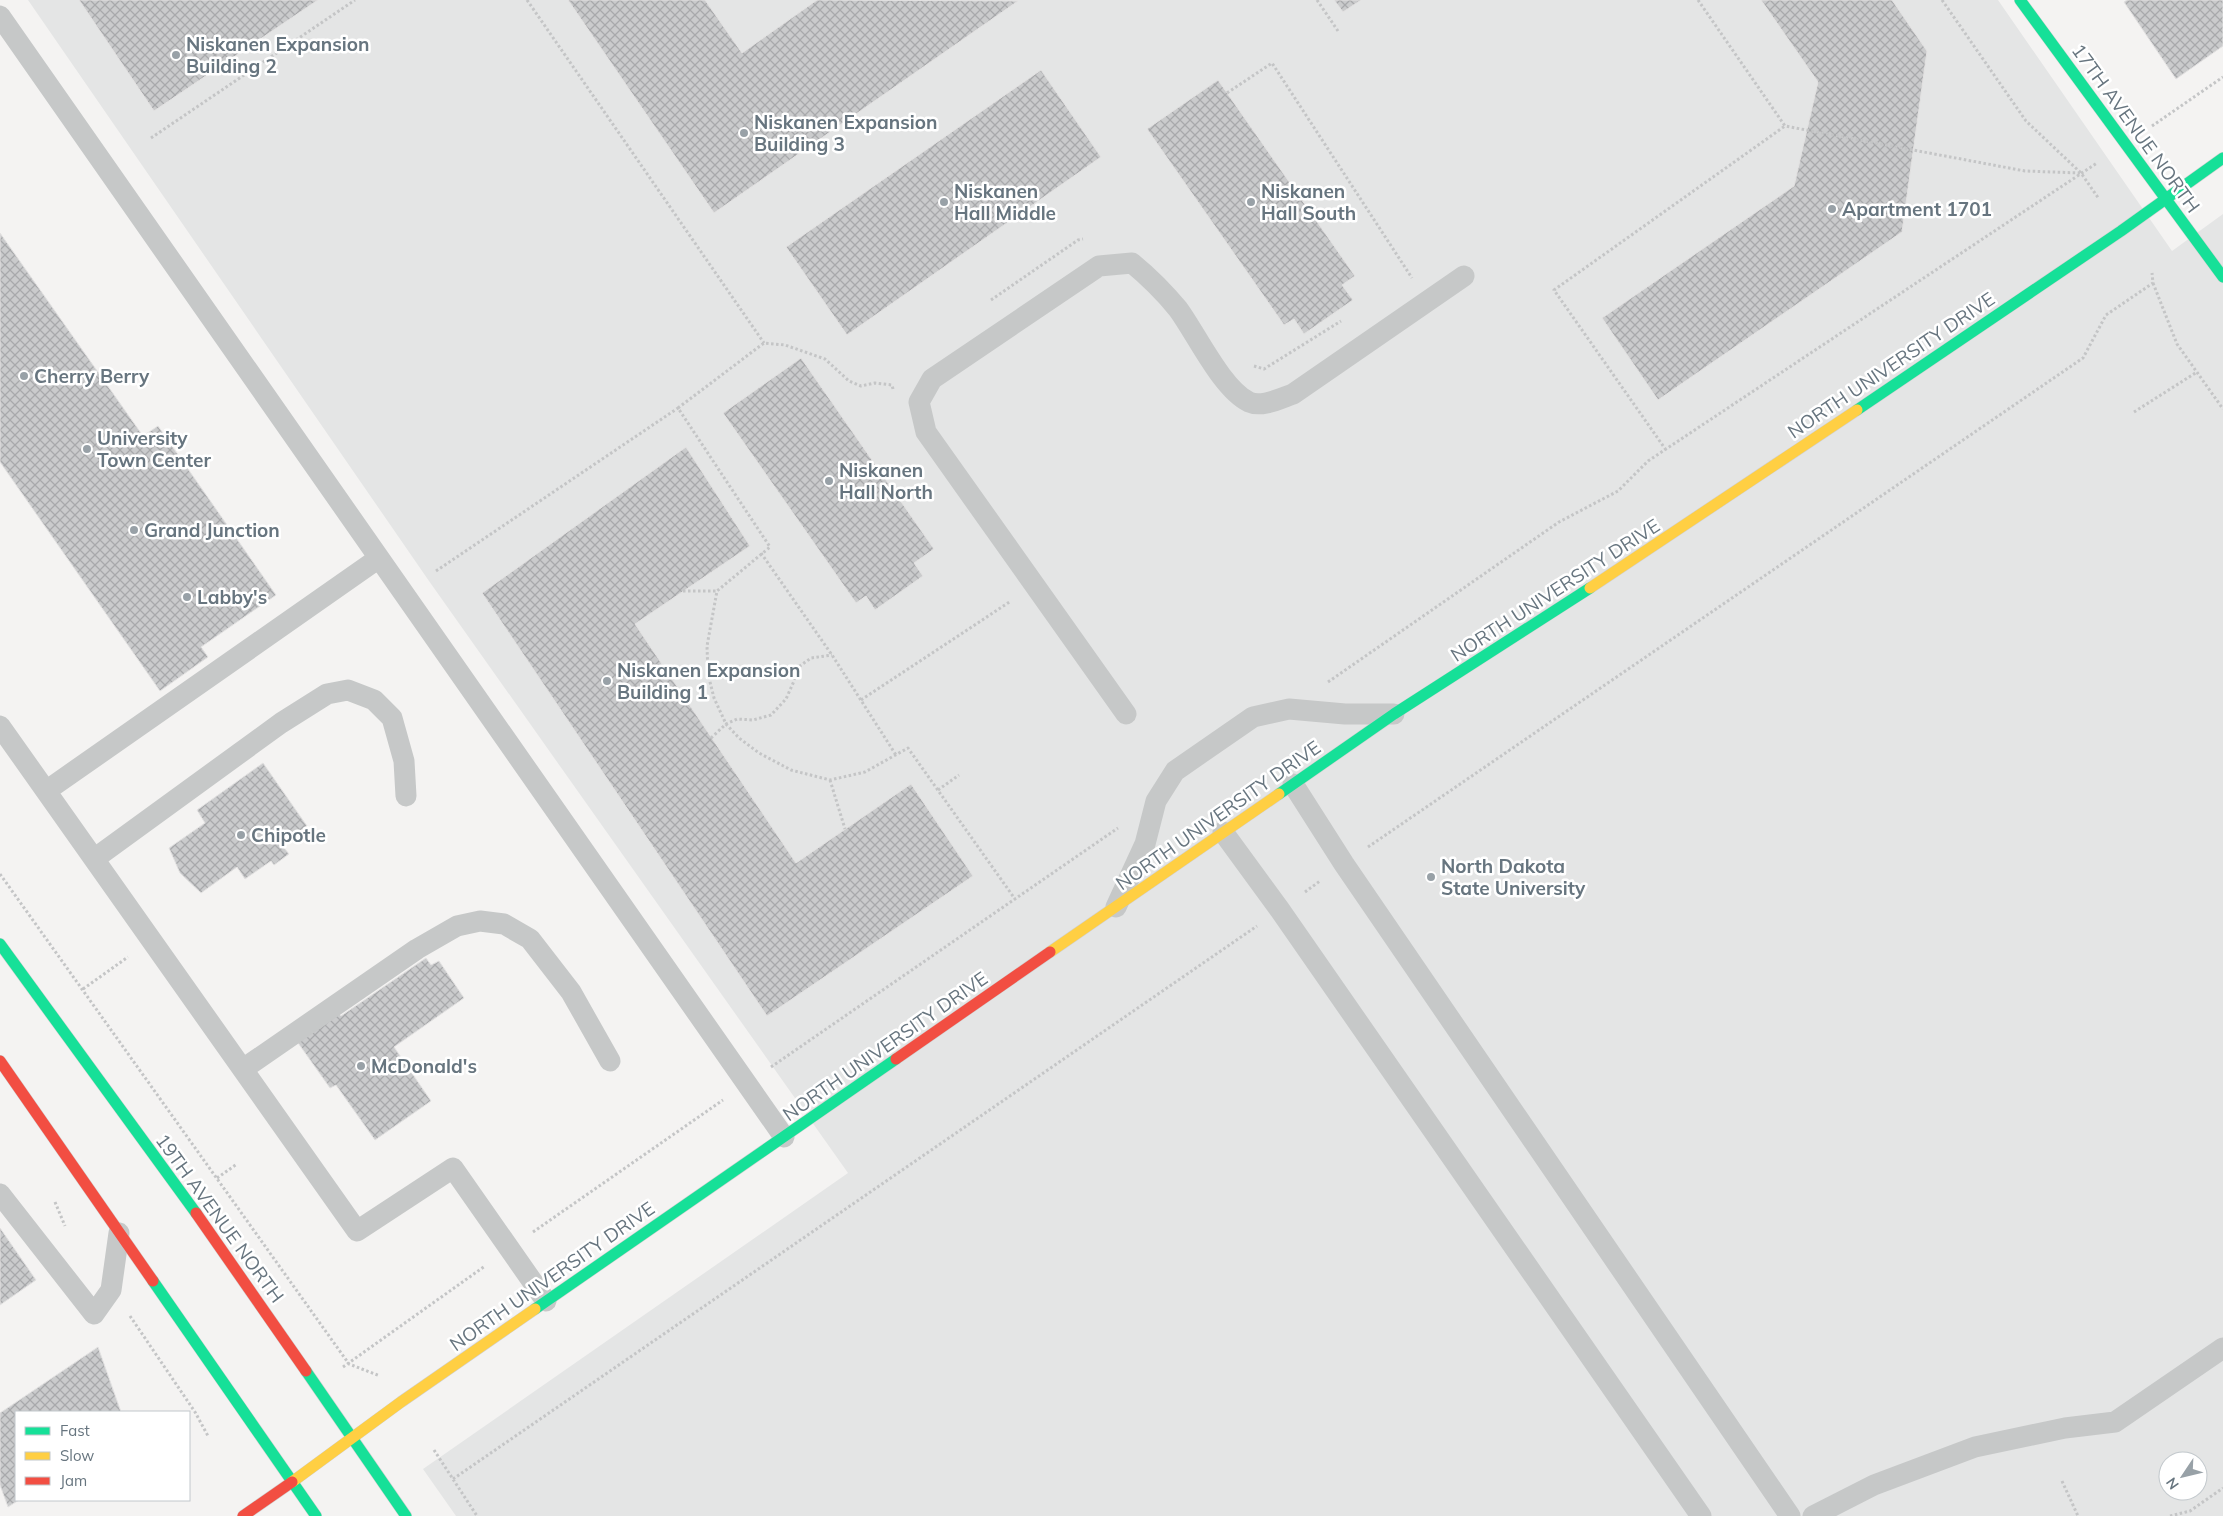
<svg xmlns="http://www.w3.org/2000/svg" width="2223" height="1516" font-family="Mulish,sans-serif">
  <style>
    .built { fill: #e4e5e5; fill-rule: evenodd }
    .building { fill: url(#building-cross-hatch); stroke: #e3e2e2 }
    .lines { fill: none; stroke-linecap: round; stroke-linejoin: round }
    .fast-casing { stroke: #d0d0d0; stroke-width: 12 }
    .slow-casing { stroke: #d0d0d0; stroke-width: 12 }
    .jam-casing { stroke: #d0d0d0; stroke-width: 12 }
    .path { stroke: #c4c5c6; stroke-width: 3; stroke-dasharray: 2.5 2.5; stroke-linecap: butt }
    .lane { stroke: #c6c8c8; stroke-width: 21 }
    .fast { stroke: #16e098; stroke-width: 11 }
    .slow { stroke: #ffcf43; stroke-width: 11 }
    .jam { stroke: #f24e42; stroke-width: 11 }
    .poi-dot { fill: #98a1a7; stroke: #fff; stroke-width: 2 }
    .labels { text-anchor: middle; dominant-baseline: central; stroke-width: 5; stroke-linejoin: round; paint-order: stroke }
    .poi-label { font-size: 19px; font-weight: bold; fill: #67757f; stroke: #fff; text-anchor: start }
    .street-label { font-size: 19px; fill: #67757f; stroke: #fff }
  </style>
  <defs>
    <pattern id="building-cross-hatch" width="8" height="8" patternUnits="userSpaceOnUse" patternTransform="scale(1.25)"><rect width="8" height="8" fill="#cacbcc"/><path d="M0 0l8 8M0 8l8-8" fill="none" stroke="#a8a9ab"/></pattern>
  </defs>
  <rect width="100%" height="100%" fill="#f4f3f2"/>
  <path class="built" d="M28,0H1998L2172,251L2223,214V1516H456L423,1469L848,1173L429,581ZM2168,1461H2198V1491H2168Z"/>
  <path class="building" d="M79,0H318L154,111Z
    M568,0H705L742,53L817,0L1018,1L714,213Z
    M1334,0H1361L1343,12Z
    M1761,0H1892L1927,51L1902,232L1658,400L1602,318L1794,186L1818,82Z
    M2127,0H2223V46L2176,79L2124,2Z
    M1041,70L1101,157L847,335L786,247Z
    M1218,80L1355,276L1342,285L1353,300L1304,334L1294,319L1284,325L1147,129Z
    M0,233L143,436L158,426L276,595L201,647L208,657L160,691L0,462Z
    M801,358L934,549L914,563L923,576L875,610L866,596L856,603L723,413Z
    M686,447L750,546L635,624L796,863L911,784L973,876L767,1016L482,593Z
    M263,763L307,826L281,844L289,854L274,865L271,861L245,879L237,867L201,893L180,873L169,848L205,823L197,810Z
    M426,958L431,965L439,961L464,998L394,1047L431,1101L375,1140L336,1085L330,1088L296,1040L336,1011L341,1016Z
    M0,1228L36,1280L0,1305Z
    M98,1347L121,1412H16V1500H19L8,1507L0,1485V1413Z"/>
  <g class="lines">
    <defs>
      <path id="fast" d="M2020,0L2223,277
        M1857,410L2121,231L2223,158
        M1279,794L1394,714L1590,588
        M0,944L196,1213
        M153,1281L316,1516
        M535,1309L896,1059
        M306,1371L406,1516"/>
      <path id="slow" d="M1590,588L1857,410
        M1050,952L1279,794
        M292,1482L401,1402L535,1309"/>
      <path id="jam" d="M896,1059L1050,952
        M0,1061L153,1281
        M196,1213L306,1371
        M243,1516L292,1482"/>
    </defs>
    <use href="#fast" class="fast-casing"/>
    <use href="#slow" class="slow-casing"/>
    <use href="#jam" class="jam-casing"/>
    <path class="path" d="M527,0L764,343
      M1317,0L1338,31
      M1698,0L1785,126L2025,171L2080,173
      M1942,0L2026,121L2081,173L2099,199
      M1227,93L1272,63L1412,278
      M2152,126L2223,77
      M151,138L355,0
      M2153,283L2177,344L2223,409
      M991,300L1078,240L1083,239
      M1254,366L1264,369L1341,321
      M893,389L892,385L875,383L861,386L849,381L825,359L785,345L764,343L678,408L770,547L717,591L707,646L708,674L714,698L726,724L739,738L759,753L791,770L830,780L865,772L908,748L1015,899
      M2134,412L2197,372
      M1666,450L1554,290L1785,126
      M761,553L832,655L896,755
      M436,571L678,408
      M683,591H717
      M1328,682L1559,522L1618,491L1648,461L2097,163
      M861,700L1011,601
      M711,738L726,724L737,719L753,720L771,715L786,699L794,681L797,668L811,658L832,655
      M830,780L845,829
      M938,790L959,775
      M1368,847L2083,358L2106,315L2153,283L2152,273
      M0,874L349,1364L380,1376
      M1305,892L1320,881
      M83,989L128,957
      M771,1067L1118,828
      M217,1178L237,1164
      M55,1202L65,1226
      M533,1232L723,1100
      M130,1316L195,1412L208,1436
      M343,1367L485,1266
      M434,1450L477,1516
      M453,1479L1257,926
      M2062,1481L2078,1516
      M2170,1516L2190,1511L2223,1488"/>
    <path class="lane" d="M0,16L784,1137
      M1126,714L926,432L919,402L932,379L1099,266L1132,263C1149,277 1164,292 1178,309C1197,335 1222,389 1249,402C1262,408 1281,398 1293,394L1464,276
      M0,726L357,1231L453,1168L546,1301
      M1293,784L1344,864L1790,1516
      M46,791L379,558
      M1223,832L1280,910L1701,1516
      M94,859L281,723L327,694L348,690L374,700L392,718L404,761L406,796
      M1116,907L1145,844L1156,801L1175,771L1253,717L1289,709L1345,714H1394
      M243,1069L417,949L457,926L480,921L504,924L530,939L571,992L610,1061
      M0,1194L94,1314L111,1290L119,1233
      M1813,1516L1874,1485L1975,1447L2065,1428L2115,1422L2223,1348"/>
    <use href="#fast" class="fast"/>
    <use href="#slow" class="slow"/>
    <use href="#jam" class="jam"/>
  </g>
  <g class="poi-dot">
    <circle cx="176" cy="55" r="5"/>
    <circle cx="744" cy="133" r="5"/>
    <circle cx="944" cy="202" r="5"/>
    <circle cx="1251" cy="202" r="5"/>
    <circle cx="1832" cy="209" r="5"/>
    <circle cx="24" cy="376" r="5"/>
    <circle cx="87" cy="449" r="5"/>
    <circle cx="829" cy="481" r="5"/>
    <circle cx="134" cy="530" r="5"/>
    <circle cx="187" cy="597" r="5"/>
    <circle cx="607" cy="681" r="5"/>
    <circle cx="241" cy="835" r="5"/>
    <circle cx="1431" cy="877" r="5"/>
    <circle cx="361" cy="1066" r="5"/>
  </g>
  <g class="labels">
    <g class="poi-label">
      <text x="186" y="44">Niskanen Expansion<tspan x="186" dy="22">Building 2</tspan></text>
      <text x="754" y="122">Niskanen Expansion<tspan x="754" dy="22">Building 3</tspan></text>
      <text x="954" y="191">Niskanen<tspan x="954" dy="22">Hall Middle</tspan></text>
      <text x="1261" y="191">Niskanen<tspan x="1261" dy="22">Hall South</tspan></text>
      <text x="1842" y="209">Apartment 1701</text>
      <text x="34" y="376">Cherry Berry</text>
      <text x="97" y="438">University<tspan x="97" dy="22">Town Center</tspan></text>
      <text x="839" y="470">Niskanen<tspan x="839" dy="22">Hall North</tspan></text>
      <text x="144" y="530">Grand Junction</text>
      <text x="197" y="597">Labby's</text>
      <text x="617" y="670">Niskanen Expansion<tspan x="617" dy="22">Building 1</tspan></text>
      <text x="251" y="835">Chipotle</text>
      <text x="1441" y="866">North Dakota<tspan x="1441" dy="22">State University</tspan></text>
      <text x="371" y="1066">McDonald's</text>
    </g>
    <g class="street-label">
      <text transform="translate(2136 128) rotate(54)">17TH AVENUE NORTH</text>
      <text transform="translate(1891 365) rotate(-34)">NORTH UNIVERSITY DRIVE</text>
      <text transform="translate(1555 590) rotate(-33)">NORTH UNIVERSITY DRIVE</text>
      <text transform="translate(1218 815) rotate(-35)">NORTH UNIVERSITY DRIVE</text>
      <text transform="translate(885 1046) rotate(-35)">NORTH UNIVERSITY DRIVE</text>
      <text transform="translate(220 1218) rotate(54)">19TH AVENUE NORTH</text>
      <text transform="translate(552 1276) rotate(-35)">NORTH UNIVERSITY DRIVE</text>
    </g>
  </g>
  <rect x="15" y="1411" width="175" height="90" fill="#ffffff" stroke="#c2c8cc"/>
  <rect x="25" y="1427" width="25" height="8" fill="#16e098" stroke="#c2c8cc"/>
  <text x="60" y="1436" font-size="15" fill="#67757f">Fast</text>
  <rect x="25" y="1452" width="25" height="8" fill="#ffcf43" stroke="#c2c8cc"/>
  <text x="60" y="1461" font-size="15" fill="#67757f">Slow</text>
  <rect x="25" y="1477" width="25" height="8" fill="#f24e42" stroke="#c2c8cc"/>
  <text x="60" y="1486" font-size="15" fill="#67757f">Jam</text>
  <g transform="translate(2183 1476) rotate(235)"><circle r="24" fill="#ffffff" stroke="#c2c8cc"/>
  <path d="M0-4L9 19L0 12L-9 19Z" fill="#98a1a7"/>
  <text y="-8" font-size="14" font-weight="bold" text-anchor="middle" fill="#67757f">N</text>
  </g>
</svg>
